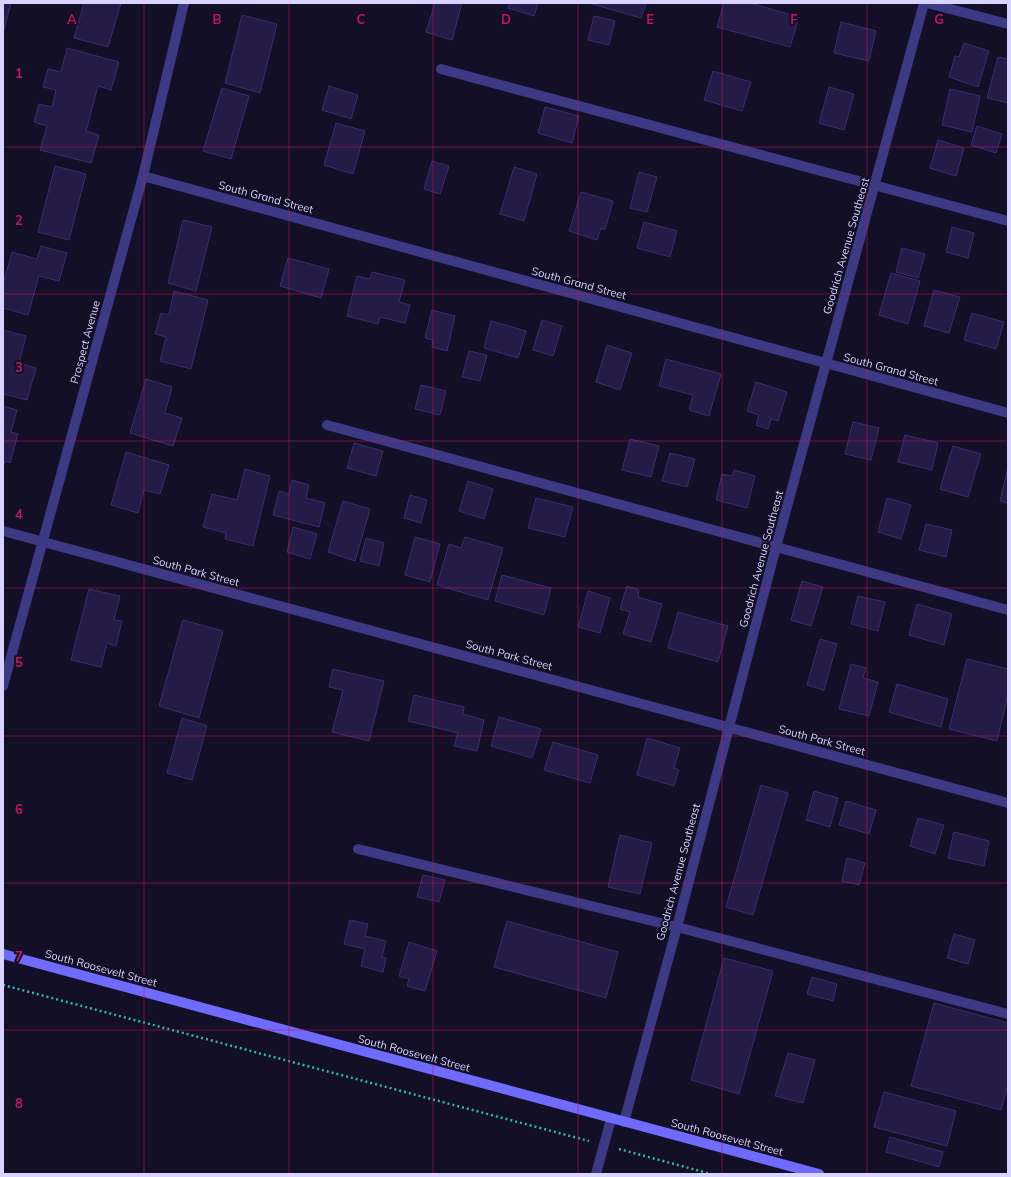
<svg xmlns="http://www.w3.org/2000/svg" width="1011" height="1177" font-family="Mulish,sans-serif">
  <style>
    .building { fill: #241b47; stroke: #3b2d73 }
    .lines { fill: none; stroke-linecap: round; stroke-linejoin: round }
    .path { stroke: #2fb8b0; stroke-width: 2.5; stroke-dasharray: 2 3; stroke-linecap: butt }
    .lane { stroke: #3d3a85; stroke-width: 10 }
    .street { stroke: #3d3a85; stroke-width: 10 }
    .secondary { stroke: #6f6bff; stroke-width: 10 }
    .grid { fill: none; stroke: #c2185b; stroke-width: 1; stroke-opacity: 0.55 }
    .labels { text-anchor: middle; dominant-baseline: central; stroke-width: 4; stroke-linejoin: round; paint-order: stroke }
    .street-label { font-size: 11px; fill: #d9d4ff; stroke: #130f26 }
    .grid-label { font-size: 13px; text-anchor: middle; font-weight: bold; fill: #c2185b; stroke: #130f26; stroke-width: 4; stroke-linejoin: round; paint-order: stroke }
  </style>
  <rect width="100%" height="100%" fill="#130f26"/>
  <path class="building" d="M3,3H11L3,34Z
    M84,3H121L108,47L74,38Z
    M435,3H462L452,40L426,32Z
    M510,3H538L534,16L508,8Z
    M593,3H646L641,18L592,4Z
    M724,3H750L799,17L790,47L717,27Z
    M242,15L277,24L260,93L225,83Z
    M594,16L615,21L609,45L588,40Z
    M841,22L876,31L869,61L834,53Z
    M964,43L989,51L978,87L949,77L955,56L959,57Z
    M67,48L119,62L111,90L98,86L86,131L99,135L91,163L40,150L47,126L34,122L39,104L52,107L56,90L43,87L48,69L61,72Z
    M998,57L1008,59V103L987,98Z
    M713,71L751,82L742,111L704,100Z
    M329,86L358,95L351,119L322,110Z
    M829,87L854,94L844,130L819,123Z
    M222,88L249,96L231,159L203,151Z
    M950,89L980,96L972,132L942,125Z
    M545,107L579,116L572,143L538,133Z
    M336,123L365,131L353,174L324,165Z
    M977,126L1002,134L996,153L971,145Z
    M938,140L964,148L956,176L930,168Z
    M432,161L449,166L440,194L424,189Z
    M55,166L86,174L69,240L38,232Z
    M514,167L537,174L524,221L500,214Z
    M639,172L657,177L647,212L630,208Z
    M581,192L613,201L605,230L601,228L597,240L569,231Z
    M183,220L212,227L196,291L168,283Z
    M644,222L677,231L670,257L637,248Z
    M952,227L974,233L968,258L946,252Z
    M41,246L67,253L59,281L39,276L28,315L3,308V284L12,252L37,259Z
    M902,248L925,254L918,278L896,272Z
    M288,258L329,269L321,298L280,286Z
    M372,272L405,280L399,302L410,305L405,323L380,317L378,324L347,316L357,276L370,279Z
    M891,273L920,281L908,324L879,315Z
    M934,290L960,297L949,333L924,326Z
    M174,291L208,300L191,369L160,361L166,337L155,334L161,313L169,315Z
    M432,310L455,316L447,351L432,347L433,340L425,338Z
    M972,313L1004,322L996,349L964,340Z
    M542,320L562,326L553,356L533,350Z
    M491,321L526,331L518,358L484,348Z
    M3,330L26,336L19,363L36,368L27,400L3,394Z
    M607,345L632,353L620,390L596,382Z
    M469,351L487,355L480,381L462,377Z
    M666,359L721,374L709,416L689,410L693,395L659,386Z
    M146,379L172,387L165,413L182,418L173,446L130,433Z
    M756,382L787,392L778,421L771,419L768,429L756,425L759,415L747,411Z
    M421,385L446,391L440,415L415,409Z
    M3,406L17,410L11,432L18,434L10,463L5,461L3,467Z
    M853,422L879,428L871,460L845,454Z
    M905,435L938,443L932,470L898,462Z
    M630,439L659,446L651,477L622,470Z
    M354,443L383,451L376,476L347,468Z
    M953,446L981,454L968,497L940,489Z
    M126,452L169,465L160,494L144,490L138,513L111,505Z
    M670,453L695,459L687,487L662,481Z
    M1008,467V503L1000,501Z
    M245,469L270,476L253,546L225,539L226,533L203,527L212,494L237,500Z
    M734,470L755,476L747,508L716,500L722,474L732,476Z
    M292,480L309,485L306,498L325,503L319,527L273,515L279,491L289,494Z
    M468,481L493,489L484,519L459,511Z
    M410,495L427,500L421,523L404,518Z
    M536,498L573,507L565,537L528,528Z
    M887,498L911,505L901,539L878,532Z
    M343,501L370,509L355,561L328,552Z
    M926,524L952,530L946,557L919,550Z
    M293,527L317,534L310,559L287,552Z
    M415,537L440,544L430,582L405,575Z
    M465,537L503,548L488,600L437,585L449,544L461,548Z
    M366,538L384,543L379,566L360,561Z
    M502,575L551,588L544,615L495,601Z
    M802,581L823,587L811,626L791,620Z
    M627,586L639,590L638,597L662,604L651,642L623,634L630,612L620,609Z
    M89,589L120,596L114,620L122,621L116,646L107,643L101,667L71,660Z
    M588,591L610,598L600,633L578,627Z
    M858,596L885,602L878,631L851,624Z
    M917,604L952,614L944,645L909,635Z
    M678,612L728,626L718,662L668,648Z
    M183,620L223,631L199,718L159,706Z
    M820,639L837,644L824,690L807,685Z
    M967,659L1008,669V694L997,741L949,729Z
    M851,664L866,668L863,678L878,682L869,716L839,709Z
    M333,669L384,681L369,741L332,732L343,690L329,687Z
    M897,684L948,699L941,727L889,712Z
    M414,695L464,707L463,714L484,720L477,751L454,746L458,733L408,721Z
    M499,717L541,729L532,758L491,746Z
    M182,718L207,726L192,780L167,773Z
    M647,738L680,748L674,768L679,770L674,786L637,775Z
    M553,742L598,755L590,783L544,770Z
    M761,785L788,793L753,915L726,907Z
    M814,791L838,798L830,827L806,820Z
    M846,801L876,810L869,834L839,825Z
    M918,818L944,825L935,854L910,846Z
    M954,832L989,841L984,866L948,858Z
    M620,835L652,843L640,894L608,887Z
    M847,858L865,863L859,885L842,881Z
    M423,875L445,880L439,902L417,897Z
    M350,920L368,924L365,936L386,941L382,957L386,958L383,972L361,966L365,949L344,944Z
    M507,921L618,952L606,998L494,967Z
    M954,934L975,940L968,964L947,958Z
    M409,942L437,951L425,991L407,986L409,979L399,976Z
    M724,958L773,971L739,1094L691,1080Z
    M812,977L837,984L833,1001L807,994Z
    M934,1003L1008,1023V1085L1001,1110L911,1086Z
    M788,1053L815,1060L803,1103L775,1096Z
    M884,1092L956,1111L947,1146L874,1127Z
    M890,1137L943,1152L939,1167L886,1152Z"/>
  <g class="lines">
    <path class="path" d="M3,985L589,1141
      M619,1149L711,1174"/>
    <path class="lane" d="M441,69L1008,221
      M327,425L1008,610
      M358,849L677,927L1008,1014
      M596,1174L611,1119"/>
    <path class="street" d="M927,3L1008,24
      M143,176L1008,413
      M3,531L1008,803
      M3,686L143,176L184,3
      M624,1122L677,927L776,547L924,3"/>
    <path class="secondary" d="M3,954L819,1174"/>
  </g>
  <path class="grid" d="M144,3V1174M289,3V1174M433,3V1174M578,3V1174M722,3V1174M867,3V1174M3,147H1008M3,294H1008M3,441H1008M3,588H1008M3,736H1008M3,883H1008M3,1030H1008"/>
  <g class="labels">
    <g class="street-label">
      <text transform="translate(266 197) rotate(15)">South Grand Street</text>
      <text transform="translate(846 246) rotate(-74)">Goodrich Avenue Southeast</text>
      <text transform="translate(579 283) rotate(15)">South Grand Street</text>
      <text transform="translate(85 342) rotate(-75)">Prospect Avenue</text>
      <text transform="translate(891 369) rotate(15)">South Grand Street</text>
      <text transform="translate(761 559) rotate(-75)">Goodrich Avenue Southeast</text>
      <text transform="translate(196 571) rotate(15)">South Park Street</text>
      <text transform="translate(509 655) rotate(15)">South Park Street</text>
      <text transform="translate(822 740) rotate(15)">South Park Street</text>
      <text transform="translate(678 872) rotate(-75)">Goodrich Avenue Southeast</text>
      <text transform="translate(101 968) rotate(15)">South Roosevelt Street</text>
      <text transform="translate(414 1053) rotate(15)">South Roosevelt Street</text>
      <text transform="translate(727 1137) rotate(15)">South Roosevelt Street</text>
    </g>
  </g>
  <g class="grid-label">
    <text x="72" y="24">A</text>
    <text x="217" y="24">B</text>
    <text x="361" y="24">C</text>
    <text x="506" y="24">D</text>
    <text x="650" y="24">E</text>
    <text x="794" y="24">F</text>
    <text x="939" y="24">G</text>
    <text x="19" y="78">1</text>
    <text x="19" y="225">2</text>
    <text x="19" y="372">3</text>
    <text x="19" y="519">4</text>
    <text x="19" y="667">5</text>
    <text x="19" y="814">6</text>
    <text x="19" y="961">7</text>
    <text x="19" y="1108">8</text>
  </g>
  <rect width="1011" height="1177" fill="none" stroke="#d9d4ff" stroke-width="8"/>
</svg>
